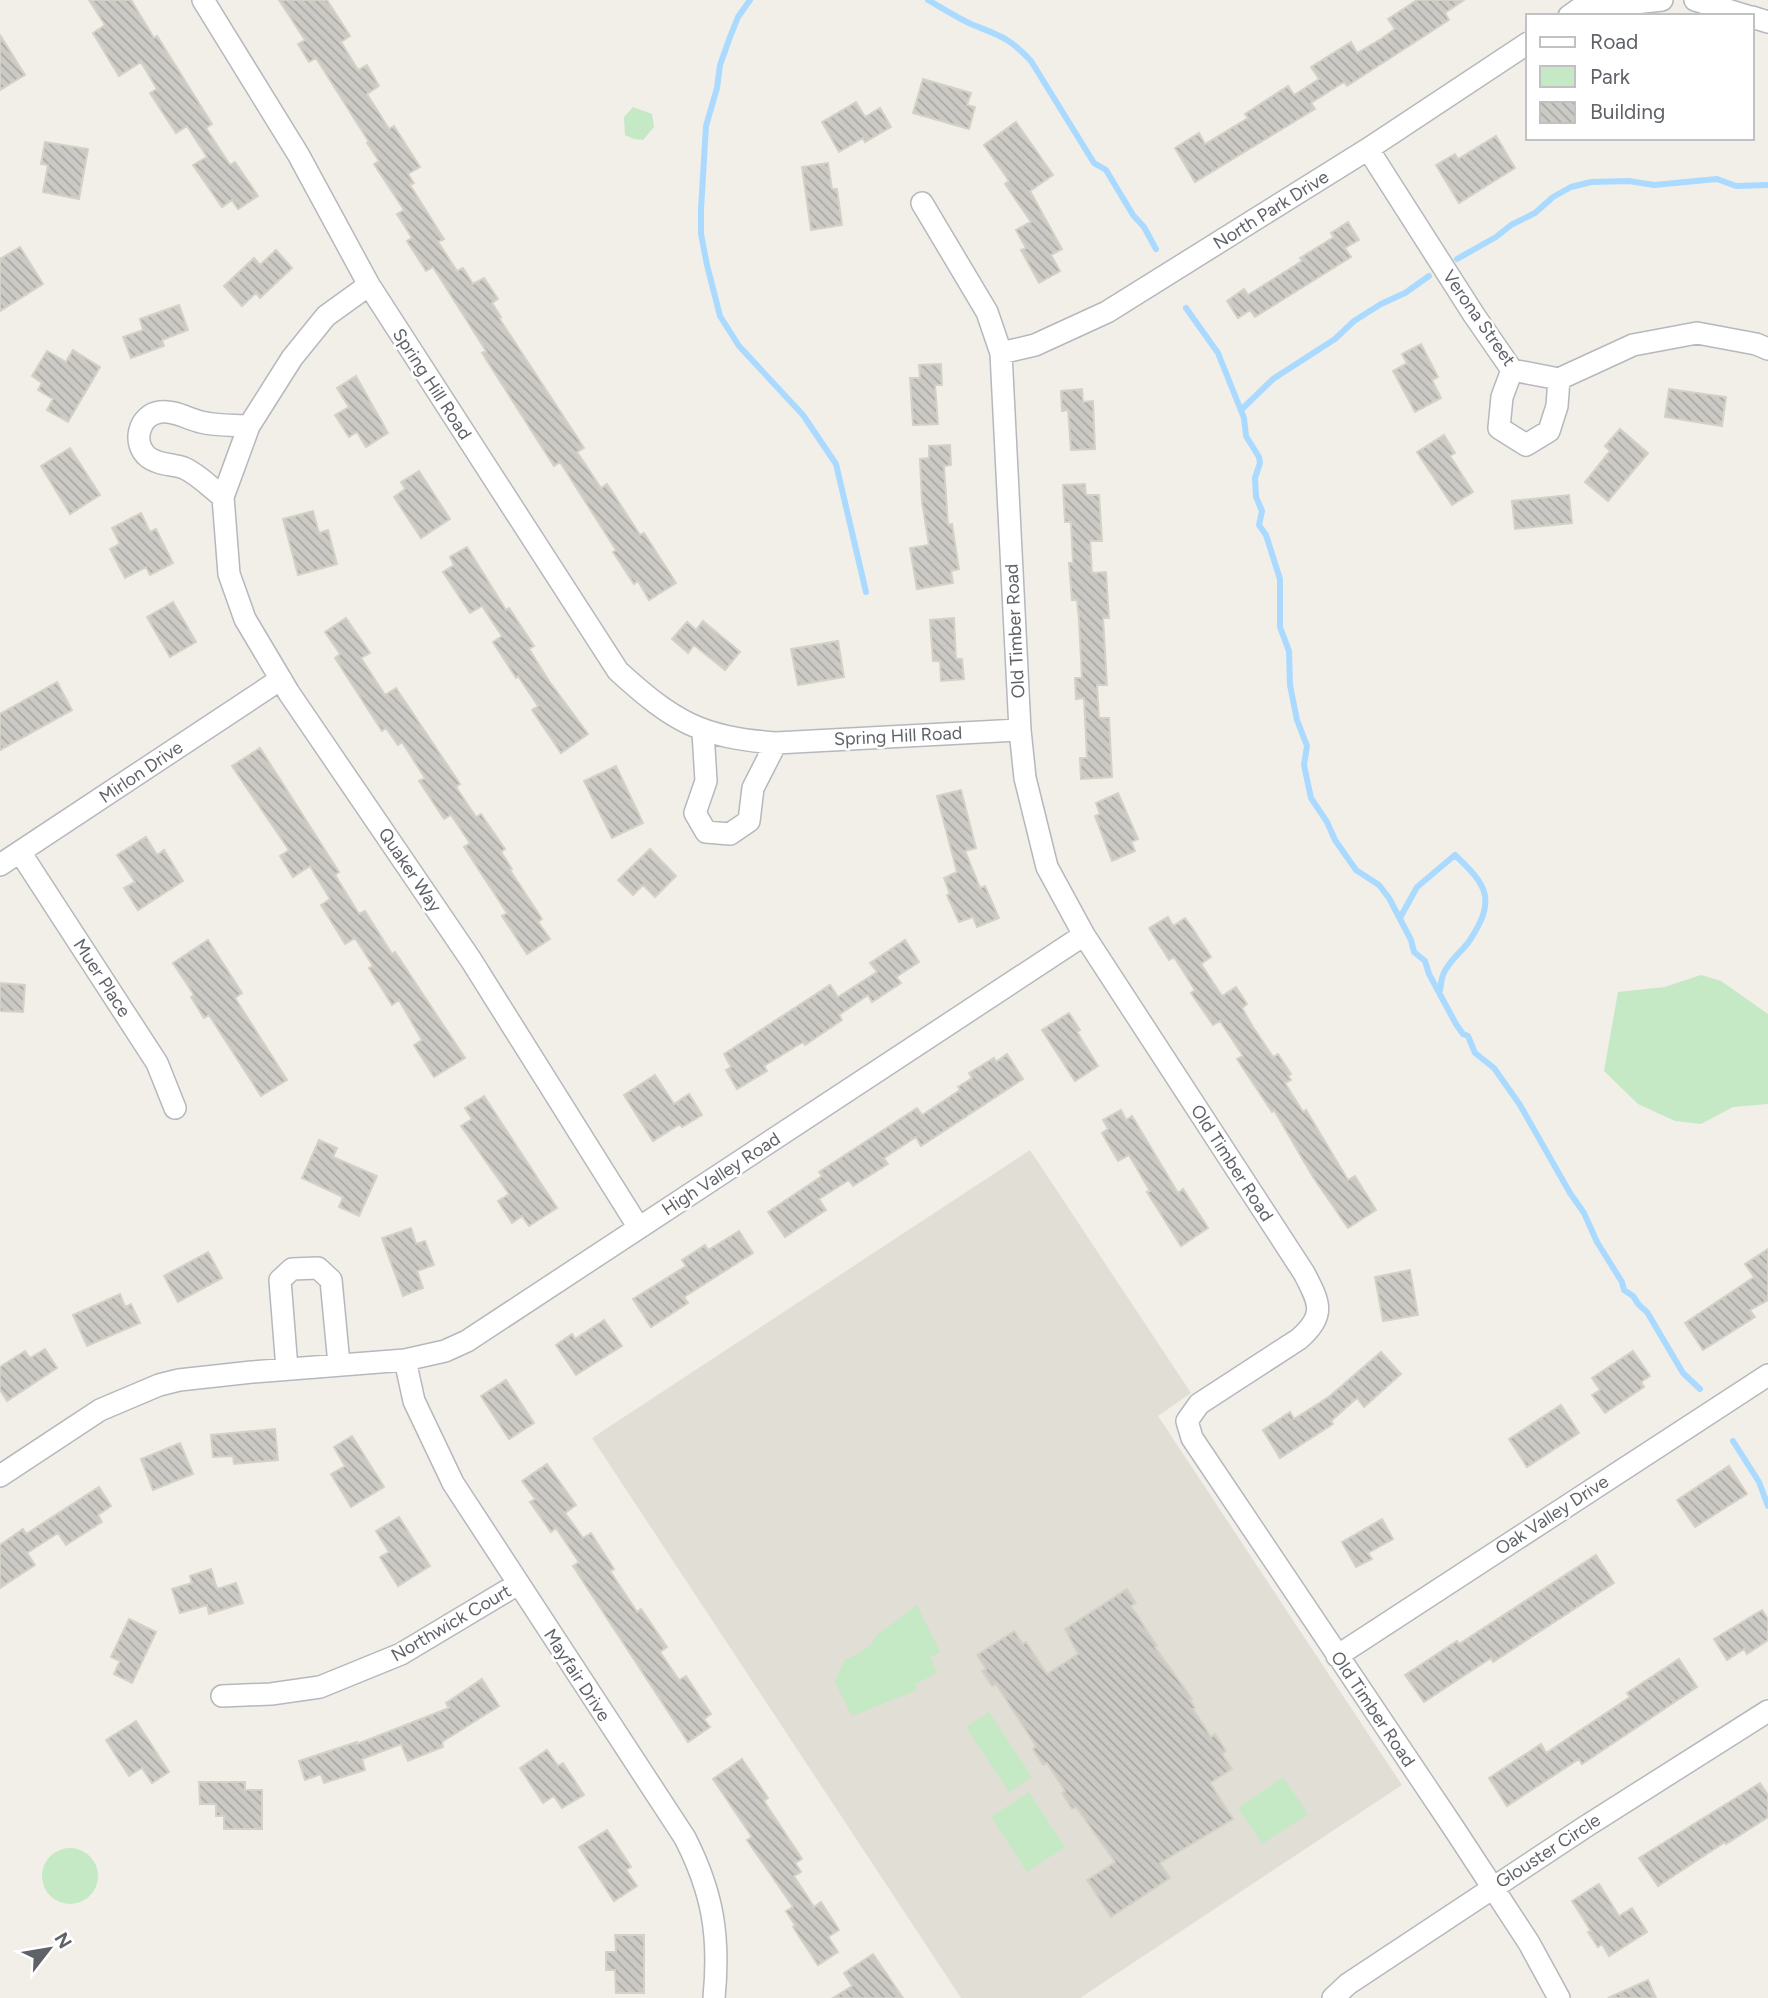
<svg xmlns="http://www.w3.org/2000/svg" width="1768" height="1998" font-family="Figtree,sans-serif">
  <style>
    .education { fill: #e1ded6 }
    .park { fill: #c5e8c5 }
    .lines { fill: none; stroke-linecap: round; stroke-linejoin: round }
    .stream { stroke: #aadaff; stroke-width: 6 }
    .building { fill: url(#building-back-hatch); stroke: #d6d1c6; stroke-width: 2 }
    .minor-casing { stroke: #b5b8bc; stroke-width: 24 }
    .minor { stroke: #fff; stroke-width: 21 }
    .labels { text-anchor: middle; dominant-baseline: central; stroke-width: 5; stroke-linejoin: round; paint-order: stroke }
    .street-label { font-size: 18px; fill: #5f6368; stroke: #fff }
  </style>
  <defs>
    <pattern id="building-back-hatch" width="6" height="6" patternUnits="userSpaceOnUse" patternTransform="scale(1.75)"><rect width="6" height="6" fill="#cccac5"/><path d="M-1 5l2 2M0 0l6 6M5-1l2 2" fill="none" stroke="#a9a8a4"/></pattern>
  </defs>
  <rect width="100%" height="100%" fill="#f1efe8"/>
  <path class="education" d="M1030,1150L1191,1393L1158,1416L1402,1785L1080,1998H961L592,1438Z"/>
  <path class="park" d="M633,107L652,114L654,127L643,140L634,139L625,135L624,117Z
    M1701,975L1721,981L1768,1014V1104L1733,1107L1701,1124L1675,1121L1638,1104L1604,1071L1618,992L1665,987Z
    M917,1605L940,1652L930,1657L937,1673L915,1684L917,1690L852,1716L835,1682L844,1660L858,1654L872,1643L877,1635Z
    M989,1712L1032,1777L1009,1792L966,1727Z
    M1283,1777L1308,1814L1262,1844L1238,1808Z
    M1029,1792L1065,1847L1027,1872L991,1817Z
    M42 1876a28 28 0 1 1 56 0a28 28 0 1 1-56 0Z"/>
  <g class="lines">
    <path class="stream" d="M750,0L738,17L730,37L720,65L717,88L706,126L701,209V234L707,265L720,316L739,346L803,415L836,464L866,592
      M928,0C942,8 956,17 971,24C1000,36 1009,37 1031,61L1094,163L1106,170L1133,215L1144,227L1156,249
      M1457,259L1496,237L1511,225L1535,213L1553,197L1571,187L1591,182L1629,181L1654,185L1717,179L1736,186L1768,185
      M1186,308L1218,353L1244,418L1246,436L1259,457L1260,463L1255,478L1256,497L1262,511L1259,525L1266,535L1280,579V627L1289,651L1290,685L1297,720L1307,746L1304,765L1311,798L1327,822L1335,840L1356,870L1379,885L1389,898L1411,940L1414,952L1425,961L1429,974L1456,1024L1463,1034L1468,1036L1475,1053L1494,1068L1520,1105L1570,1193L1584,1213L1597,1242L1622,1282L1624,1290L1633,1296L1639,1305L1647,1312L1683,1373L1700,1389
      M1241,410L1273,379L1335,339L1354,321L1381,304L1405,293L1429,276
      M1400,918L1417,887L1455,855C1488,886 1496,900 1470,940C1462,952 1448,961 1443,975C1441,980 1441,986 1440,991
      M1733,1441L1759,1482L1768,1506"/>
  </g>
  <path class="building" d="M89,0H131L154,38L157,36L212,124L206,128L230,165L235,162L258,196L238,209L232,200L222,207L193,165L207,157L187,126L176,133L150,93L157,89L141,62L119,76L93,33L105,25Z
    M279,0H327L350,36L341,42L358,70L367,65L379,86L367,94L389,129L394,126L420,167L408,174L414,183L410,185L444,239L438,242L457,271L463,268L473,284L484,278L498,299L492,303L501,317L499,318L584,448L577,452L601,488L607,484L640,535L644,533L676,583L649,600L638,581L634,584L613,552L616,550L560,462L554,466L482,353L486,351L433,267L426,271L407,241L412,238L397,214L404,210L374,164L379,161L367,143L369,142L316,58L309,62L298,44L305,40Z
    M1417,0H1464L1445,13L1449,20L1347,86L1344,82L1311,103L1315,109L1195,182L1175,148L1199,133L1205,144L1248,118L1245,114L1288,86L1294,95L1319,79L1311,67L1351,42L1357,53L1381,39L1395,29L1388,19Z
    M0,35L25,75L0,90Z
    M923,79L971,93L967,105L975,107L969,129L913,113Z
    M856,102L865,117L880,108L891,127L865,142L863,138L839,152L822,122Z
    M1016,122L1053,175L1030,191L1062,249L1051,255L1060,271L1039,283L1021,250L1026,248L1016,230L1031,222L1005,184L1009,181L984,145Z
    M1496,136L1515,168L1459,203L1436,165L1455,154L1458,159Z
    M45,142L88,149L79,199L43,192L48,165L41,164Z
    M828,163L832,189H837L842,225L811,230L802,167Z
    M1348,222L1359,240L1345,248L1351,257L1255,317L1250,310L1238,318L1227,301L1244,289L1248,295L1302,261L1300,258L1334,237L1331,233Z
    M20,247L43,284L0,311V259Z
    M276,250L292,268L260,298L256,293L242,306L224,286L254,258L260,265Z
    M179,305L188,330L162,340L164,346L131,358L123,337L143,330L140,319Z
    M1421,344L1438,377L1432,380L1441,398L1415,412L1393,371L1407,363L1402,354Z
    M73,350L100,367L68,422L47,410L53,399L38,390L42,383L32,376L47,351L66,362Z
    M941,364L942,385H935L938,424L913,425L910,378H920L919,365Z
    M356,376L388,433L366,447L357,432L349,437L335,415L349,407L337,388Z
    M1082,389L1083,402L1093,401L1095,449L1071,450L1068,410L1062,411L1061,391Z
    M1669,389L1726,397L1722,426L1665,417Z
    M1620,429L1648,453L1608,501L1585,482L1610,451L1605,446Z
    M1444,435L1455,453L1450,456L1473,492L1452,505L1417,452Z
    M950,445L951,465L944,466L948,525L952,524L959,569L951,571L953,583L917,589L910,548L929,545L922,502L920,459L929,458V446Z
    M70,448L100,495L70,514L41,466Z
    M419,471L450,519L421,538L394,497L405,489L401,482Z
    M1085,484L1086,495H1099L1102,541H1090L1092,573L1106,572L1109,618H1103L1107,685H1097L1099,718H1109L1112,777L1081,779L1080,758H1087L1084,698L1076,699L1075,678H1082L1079,620L1077,600H1072L1069,563H1073L1071,522H1065L1063,485Z
    M1569,495L1572,523L1515,529L1512,501Z
    M313,511L319,533L328,530L337,564L298,575L283,519Z
    M141,513L150,532L156,529L173,563L150,575L146,567L125,578L110,549L120,544L112,528Z
    M467,547L506,610L509,608L534,646L529,649L549,681L588,734L561,753L532,710L538,706L518,676L516,678L493,642L502,636L482,606L470,613L443,572L454,565L450,557Z
    M173,602L196,642L170,657L147,617Z
    M346,618L370,653L361,658L385,695L396,688L460,784L456,787L476,817L481,814L505,849L501,852L512,869L510,870L542,919L538,922L550,939L527,954L502,916L507,913L464,847L470,843L451,815L444,819L419,781L425,778L402,742L398,745L386,728L382,731L335,658L340,654L325,632Z
    M954,618L956,659H962L964,679L941,681L940,661H933L930,620Z
    M703,621L740,652L725,670L694,645L688,653L672,639L687,622L696,630Z
    M838,641L844,677L798,685L791,649Z
    M57,682L72,710L0,750V714Z
    M260,748L339,872L335,875L359,914L365,911L392,954L395,952L465,1058L434,1077L414,1045L422,1040L399,1000L392,1005L369,968L373,966L355,938L345,944L321,905L330,899L310,866L293,877L280,856L289,850L232,766Z
    M616,766L643,823L612,838L584,781Z
    M961,790L976,848L965,851L980,888L985,886L999,918L977,927L973,917L959,922L947,895L950,894L944,878L957,872L937,796Z
    M1118,793L1138,839L1131,842L1135,851L1112,861L1095,816L1100,814L1096,803Z
    M146,837L157,855L164,850L183,881L138,910L124,888L135,882L117,855Z
    M650,849L676,876L655,897L643,885L633,895L618,880Z
    M1168,917L1173,926L1185,918L1193,929L1211,957L1201,964L1222,996L1236,987L1247,1004L1242,1008L1253,1027L1273,1057L1278,1054L1291,1074L1288,1076L1291,1080L1285,1083L1303,1112L1306,1110L1348,1180L1355,1176L1376,1210L1348,1228L1313,1177L1274,1110L1272,1112L1237,1059L1243,1056L1220,1021L1213,1025L1191,993L1195,990L1174,957L1169,960L1149,928Z
    M208,940L242,993L235,998L287,1080L261,1096L209,1015L204,1018L191,997L194,995L173,963Z
    M905,940L919,962L896,977L901,983L872,1002L868,995L839,1015L842,1020L805,1045L803,1042L764,1066L767,1071L737,1089L726,1070L731,1067L724,1054L830,985L838,997L877,972L870,963Z
    M0,983L25,985L23,1012L0,1011Z
    M1069,1013L1080,1030L1077,1032L1098,1066L1075,1081L1042,1030Z
    M1007,1054L1023,1079L921,1146L916,1137L884,1158L888,1164L853,1186L849,1180L819,1199L826,1210L785,1237L768,1212L822,1176L819,1172L917,1108L922,1115L960,1090L958,1087L972,1078L969,1073L994,1058L996,1062Z
    M655,1075L674,1104L689,1094L702,1115L682,1127L680,1124L653,1141L624,1095Z
    M484,1096L557,1208L529,1226L522,1216L512,1223L498,1201L509,1194L461,1126L472,1119L465,1108Z
    M1121,1110L1126,1120L1132,1116L1178,1193L1183,1189L1208,1228L1181,1246L1147,1192L1150,1191L1129,1155L1118,1161L1102,1133L1108,1129L1103,1120Z
    M319,1140L337,1148L333,1157L377,1176L359,1216L339,1207L343,1197L302,1178Z
    M411,1228L416,1244L425,1241L434,1265L417,1271L423,1288L403,1296L382,1238Z
    M739,1231L753,1253L684,1297L688,1303L651,1327L633,1299L686,1266L682,1260L705,1245L708,1250Z
    M1768,1249V1300L1750,1310L1755,1317L1703,1350L1685,1323L1754,1277L1745,1264Z
    M208,1252L222,1278L178,1302L164,1276Z
    M1410,1270L1418,1315L1383,1321L1375,1277Z
    M120,1294L125,1307L131,1304L140,1323L87,1346L73,1315Z
    M604,1320L622,1346L576,1375L556,1345L572,1334L575,1339Z
    M45,1349L57,1368L7,1401L0,1390V1367L25,1351L30,1358Z
    M1633,1351L1650,1376L1641,1382L1644,1387L1605,1413L1592,1395L1600,1390L1592,1378Z
    M1381,1352L1401,1374L1364,1407L1357,1398L1331,1421L1333,1424L1280,1458L1263,1430L1290,1412L1294,1419L1330,1396Z
    M506,1380L534,1423L509,1439L481,1396Z
    M1561,1405L1579,1433L1527,1467L1509,1439Z
    M275,1429L278,1460L234,1464L233,1456L213,1457L211,1435Z
    M352,1436L384,1487L351,1507L331,1474L345,1466L334,1447Z
    M180,1443L193,1474L153,1490L141,1459Z
    M547,1464L576,1505L565,1513L583,1538L591,1533L614,1569L610,1571L637,1612L641,1609L667,1647L660,1652L679,1680L686,1676L711,1714L704,1719L710,1727L688,1742L573,1566L579,1562L556,1528L551,1532L530,1502L535,1499L522,1481Z
    M1729,1466L1747,1494L1695,1527L1677,1500Z
    M99,1487L111,1506L98,1515L102,1522L66,1545L58,1533L27,1553L35,1565L0,1588V1545L23,1529L26,1534Z
    M399,1517L430,1566L398,1586L380,1557L389,1552L376,1531Z
    M1382,1519L1393,1539L1368,1553L1372,1559L1356,1567L1342,1542Z
    M1596,1555L1614,1583L1493,1662L1491,1658L1424,1702L1405,1675L1457,1641L1459,1644Z
    M211,1569L217,1589L236,1583L243,1603L209,1614L207,1605L180,1613L172,1589L192,1583L190,1576Z
    M1127,1589L1136,1603L1131,1606L1157,1646L1155,1647L1192,1699L1190,1700L1195,1708L1193,1709L1211,1737L1215,1734L1226,1751L1222,1754L1232,1769L1210,1783L1233,1819L1160,1863L1170,1878L1111,1917L1087,1880L1115,1862L1076,1807L1072,1809L1062,1793L1065,1791L1047,1763L1043,1765L1033,1749L1036,1746L996,1684L992,1686L982,1671L986,1669L977,1655L1014,1631L1023,1644L1026,1642L1047,1674L1078,1654L1065,1629Z
    M1762,1610L1768,1619V1640L1747,1654L1744,1649L1727,1660L1714,1639Z
    M129,1619L156,1632L132,1683L114,1674L120,1661L111,1657Z
    M1679,1659L1697,1687L1582,1764L1579,1759L1507,1806L1489,1778L1541,1744L1546,1753L1630,1697L1627,1693Z
    M482,1679L499,1706L442,1742L443,1747L408,1761L401,1744L362,1759L365,1770L324,1783L321,1774L305,1780L299,1761L357,1742V1744L449,1708L446,1703Z
    M136,1721L169,1772L152,1783L142,1768L129,1776L106,1740Z
    M547,1750L558,1766L563,1763L584,1795L562,1808L554,1796L543,1803L520,1768Z
    M742,1759L768,1798L764,1801L802,1859L795,1863L801,1872L794,1876L814,1907L821,1902L839,1930L828,1937L838,1952L818,1965L793,1927L795,1925L786,1911L793,1907L747,1840L752,1837L713,1779Z
    M199,1782H245V1790H262V1829H224V1816H216V1804H200Z
    M1760,1783L1768,1795V1817L1726,1844L1725,1842L1658,1886L1639,1858Z
    M607,1830L631,1867L626,1870L637,1886L614,1901L579,1847Z
    M1599,1884L1619,1916L1632,1908L1647,1932L1609,1956L1602,1944L1598,1947L1588,1932L1591,1931L1572,1901Z
    M615,1935H644V1993H616L615,1970H606V1952H616Z
    M873,1954L903,1998H833L852,1986L844,1973Z
    M1648,1980L1656,1998H1608Z"/>
  <g class="lines">
    <defs>
      <path id="minor" d="M203,0L298,154L369,285L618,671C674,722 700,737 776,743L1020,730
        M1695,0L1747,16
        M1569,16L1579,9L1662,0
        M1752,17L1768,22
        M1368,149L1474,315L1512,370L1559,379L1633,345L1697,333L1756,344L1768,349
        M922,203L987,312L1001,353L1020,730L1025,778L1047,867L1084,935L1304,1273C1319,1302 1327,1315 1299,1339L1199,1404L1187,1421L1192,1438L1453,1827L1529,1943L1559,1998
        M369,285L326,316L292,358L249,426L223,497L229,574L245,619L289,693L471,960L639,1228
        M1001,353L1035,345L1107,312L1368,149L1528,43
        M1512,370L1502,397L1499,428L1526,445L1549,431L1557,406L1559,379
        M223,497C211,488 198,474 184,468C173,464 158,465 148,457C132,444 138,415 160,412C174,410 188,419 201,422C216,426 234,425 249,426
        M703,732L706,781L695,813L706,832L730,834L749,821L753,788L776,743
        M20,852L157,1063L175,1108
        M0,865L281,679
        M405,1360L414,1401L453,1483L685,1838C713,1893 720,1936 714,1998
        M287,1369L280,1280L292,1269L318,1268L331,1280L339,1364
        M0,1476L100,1410L159,1385L179,1380L252,1372L405,1360L445,1351L467,1341L1084,935
        M1337,1656L1768,1375
        M222,1696L271,1694L320,1687L401,1654L518,1584
        M1333,1998L1348,1984L1585,1827L1768,1711"/>
    </defs>
    <use href="#minor" class="minor-casing"/>
    <use href="#minor" class="minor"/>
  </g>
  <g class="labels">
    <g class="street-label">
      <text transform="translate(1271 210) rotate(-32)">North Park Drive</text>
      <text transform="translate(1479 318) rotate(55)">Verona Street</text>
      <text transform="translate(432 384) rotate(57)">Spring Hill Road</text>
      <text transform="translate(1015 631) rotate(-93)">Old Timber Road</text>
      <text transform="translate(898 736) rotate(-3)">Spring Hill Road</text>
      <text transform="translate(141 772) rotate(-34)">Mirlon Drive</text>
      <text transform="translate(410 870) rotate(56)">Quaker Way</text>
      <text transform="translate(102 978) rotate(57)">Muer Place</text>
      <text transform="translate(1232 1163) rotate(57)">Old Timber Road</text>
      <text transform="translate(721 1174) rotate(-33)">High Valley Road</text>
      <text transform="translate(1552 1515) rotate(-33)">Oak Valley Drive</text>
      <text transform="translate(451 1623) rotate(-30)">Northwick Court</text>
      <text transform="translate(577 1675) rotate(57)">Mayfair Drive</text>
      <text transform="translate(1373 1709) rotate(56)">Old Timber Road</text>
      <text transform="translate(1548 1851) rotate(-33)">Glouster Circle</text>
    </g>
  </g>
  <rect x="1526" y="14" width="228" height="126" fill="#ffffff" stroke="#bfc1c3" stroke-width="2"/>
  <rect x="1540" y="37" width="35" height="10" fill="#ffffff" stroke="#bfc1c3" stroke-width="2"/>
  <text x="1590" y="49" font-size="21" fill="#5f6368">Road</text>
  <rect x="1540" y="66" width="35" height="21" fill="#c5e8c5" stroke="#bfc1c3" stroke-width="2"/>
  <text x="1590" y="84" font-size="21" fill="#5f6368">Park</text>
  <rect x="1540" y="102" width="35" height="21" fill="url(#building-back-hatch)" stroke="#bfc1c3" stroke-width="2"/>
  <text x="1590" y="119" font-size="21" fill="#5f6368">Building</text>
  <g transform="translate(49 1949) rotate(59)" stroke="#ffffff" stroke-width="5" paint-order="stroke">
  <path d="M0-5L12 26L0 18L-12 26Z" fill="#5f6368"/>
  <text y="-10" font-size="19" font-weight="bold" text-anchor="middle" fill="#5f6368">N</text>
  </g>
</svg>
